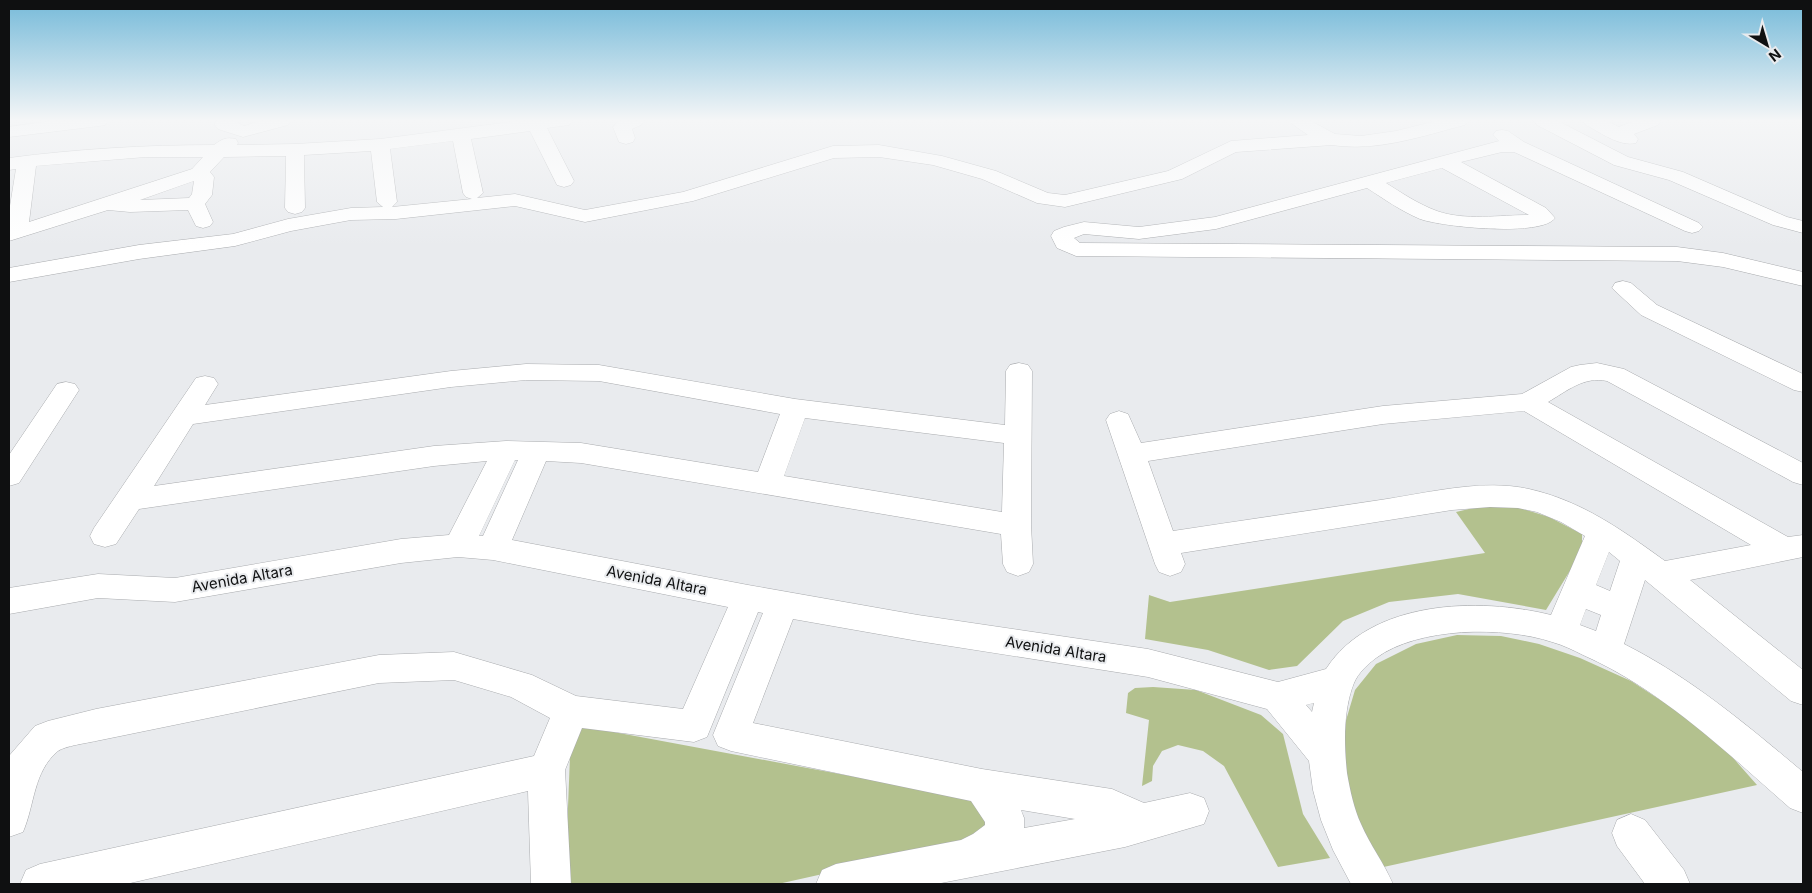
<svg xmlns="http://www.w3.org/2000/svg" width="1812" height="893" font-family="Inter,sans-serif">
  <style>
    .green { fill: #b3c18e }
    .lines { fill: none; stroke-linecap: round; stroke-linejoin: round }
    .minor-casing { stroke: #a9abae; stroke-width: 1 }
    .minor { fill: #fff; fill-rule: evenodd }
    .labels { text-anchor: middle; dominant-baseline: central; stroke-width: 4; stroke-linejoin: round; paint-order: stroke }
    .street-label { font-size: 15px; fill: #0f1011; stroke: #e9ebee }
  </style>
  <rect width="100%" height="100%" fill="#e9ebee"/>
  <path class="green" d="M1486,505L1514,506L1549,517L1582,534V551L1546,610L1458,594L1389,602L1343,621L1297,666L1269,670L1208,650L1145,639L1149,595L1170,602L1485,553L1456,512Z
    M1457,635L1501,636L1539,644L1580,658L1631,681L1682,714L1727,751L1757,785L1379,868L1351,812L1342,772L1344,727L1355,690L1376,664L1416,644Z
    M1153,687L1196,690L1261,715L1283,734L1303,814L1330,858L1278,867L1224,766L1203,751L1178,745L1162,751L1153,766L1152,781L1142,786L1149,720L1126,713L1128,693L1135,688Z
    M576,725L969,798L987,811L986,832L966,842L778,884H565L570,756Z"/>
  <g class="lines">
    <defs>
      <path id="minor" d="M51,121H108L105,125L99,126L9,137V127Z
        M216,121H234L244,126L260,121H291L288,125L243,137L218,129L215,125Z
        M518,121H572L569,125L547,128L574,181L571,185L564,187L557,185L530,131L471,139L483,193L477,198L515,194L585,210L683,192L833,146L879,145L942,156L996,171L1048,193L1065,195L1168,171L1231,141L1308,135L1288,121H1311L1335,134L1361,136L1396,131L1436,121H1468L1465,125C1422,136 1377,152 1332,145L1236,152L1182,179L1065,207L1037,203L982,179L933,165L879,157L834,158L693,201L585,222L515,206L396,219L351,220L291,231L235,246L139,259L9,282V268L139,245L233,234L288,219L351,208L383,207L377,202L371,151L304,155L305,208L302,212L295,214L288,212L285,208L286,156L224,157L210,172L214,177L212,195L205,204L213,222L210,226L203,228L196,226L188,210L130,212L108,210L9,241V212L16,169L9,170V158C77,149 145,145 214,145C222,139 226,137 236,139L238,143L237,145L295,144L380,139ZM453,141L463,193L466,197L472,199L392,207L397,202L390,149ZM146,157H203L192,169L29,222L36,166ZM194,181L192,194L189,198L140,200Z
        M619,121H644L641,125L632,129L635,138L633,142L626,144L619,142L613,127Z
        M1534,121H1558L1628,157L1683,172L1787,217L1803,221V233L1773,225L1669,180L1614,165L1537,125Z
        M1583,121H1607L1619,127L1634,121H1661L1658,125L1634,134L1638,139L1636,143C1619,147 1600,132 1586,125Z
        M1502,130L1508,131L1524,142L1699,223L1703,227L1699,231L1692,233L1685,231L1514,152H1502L1461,162L1546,208L1555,218C1542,237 1442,227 1420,219C1401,211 1384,199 1367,188L1216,229L1139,239L1084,234L1074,238L1080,243L1677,247L1723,253L1803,272V286L1723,267L1677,261L1076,256L1057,248L1051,236L1054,231L1064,227L1084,222L1139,227L1215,217L1499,141L1493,135L1496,131ZM1442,168L1529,215C1500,215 1465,221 1437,211C1418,204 1402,193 1386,183Z
        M1623,281L1631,283L1657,305L1803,374V392L1794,390L1641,315L1612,288L1615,283Z
        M1019,363L1028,365L1032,371L1031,525L1033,564L1029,572L1018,576L1007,572L1003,564L1001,534L581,463L546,461L512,540L748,585L918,615L1148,649L1278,682L1326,669C1370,600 1479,597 1551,615L1585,536L1561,522L1537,512L1518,508L1490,507L1452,510L1181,553L1185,564L1181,572L1170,576L1159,572L1155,564L1106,420L1110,414L1119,411L1128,414L1141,443L1383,406L1522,394L1571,367L1580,365L1597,363L1624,369L1803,463V485L1793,482L1607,381C1584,376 1567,391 1548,402L1788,537L1803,535V557L1690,580L1803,670V705L1791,701L1645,580L1624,644C1690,677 1747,725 1803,772V813L1790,808C1726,752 1662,690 1583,655C1573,650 1563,645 1552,642C1504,626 1418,627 1376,658C1368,664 1358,673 1354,683C1343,710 1344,745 1347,773C1350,790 1354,809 1361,824C1370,845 1384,863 1393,884H1351L1333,850L1321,820L1313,790L1309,761L1267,709L1148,677L918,641L793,619L753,723L982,769L1112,789L1144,803L1190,793L1204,798L1209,811L1204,824L1125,847L936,884H816L822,870L836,864L961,840L973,834L985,825V822L971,801L731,751L718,746L713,735L763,613L758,612L707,737L694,742L582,728L565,770L571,884H531L528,791L126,884H20L26,870L40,864L534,756L550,718L511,697L454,680L379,683L96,741C87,743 65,746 58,751C33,772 35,804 23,832L9,837V756L35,726L48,721L96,709L379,655L454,652L532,675L576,696L683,709L728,607L493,560L458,557L401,563L175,602L98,598L9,614V588L98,574L175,578L401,539L449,535L487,461L434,466L139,509L116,544L105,547L94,544L90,536L94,528L196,378L205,376L214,378L218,384L205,405L451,371L526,364L599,365L795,399L1005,425L1006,371L1010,365ZM526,380L599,381L780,414L758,472L581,443L506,441L434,446L154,486L193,424L451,387ZM1524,411L1751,545L1665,561C1622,530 1582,501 1529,489C1484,479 1432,492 1387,499C1316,510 1244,520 1173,531L1148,461L1383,424ZM805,418L1004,443L1002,512L784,476ZM515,460H518L483,536H479ZM1609,552L1620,561L1610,591L1596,585ZM1586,609L1601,615L1596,631L1580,625ZM1314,703L1312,712L1306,705ZM1021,810L1075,819L1024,828V818Z
        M66,382L75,384L79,390L19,483L9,486V455L57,384Z
        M1631,814L1645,820L1684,870L1690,884H1645L1617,846L1612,833L1617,820Z"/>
    </defs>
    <use href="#minor" class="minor-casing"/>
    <use href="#minor" class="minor"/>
  </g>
  <linearGradient id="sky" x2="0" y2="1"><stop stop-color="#76bad9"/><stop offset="0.49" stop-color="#f5f6f7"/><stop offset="1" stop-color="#f5f6f7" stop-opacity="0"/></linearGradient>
  <rect width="1812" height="246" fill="url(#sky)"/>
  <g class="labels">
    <g class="street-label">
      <text transform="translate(242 578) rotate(-10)">Avenida Altara</text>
      <text transform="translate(657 580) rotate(11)">Avenida Altara</text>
      <text transform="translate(1056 649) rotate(9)">Avenida Altara</text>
    </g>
  </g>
  <rect width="1812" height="893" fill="none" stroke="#0f1011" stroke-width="20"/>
  <g transform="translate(1767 45) rotate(142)" stroke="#e9ebee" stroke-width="4" paint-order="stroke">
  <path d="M0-4L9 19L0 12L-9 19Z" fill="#0f1011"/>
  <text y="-8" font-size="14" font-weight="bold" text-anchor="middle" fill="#0f1011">N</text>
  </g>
</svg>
